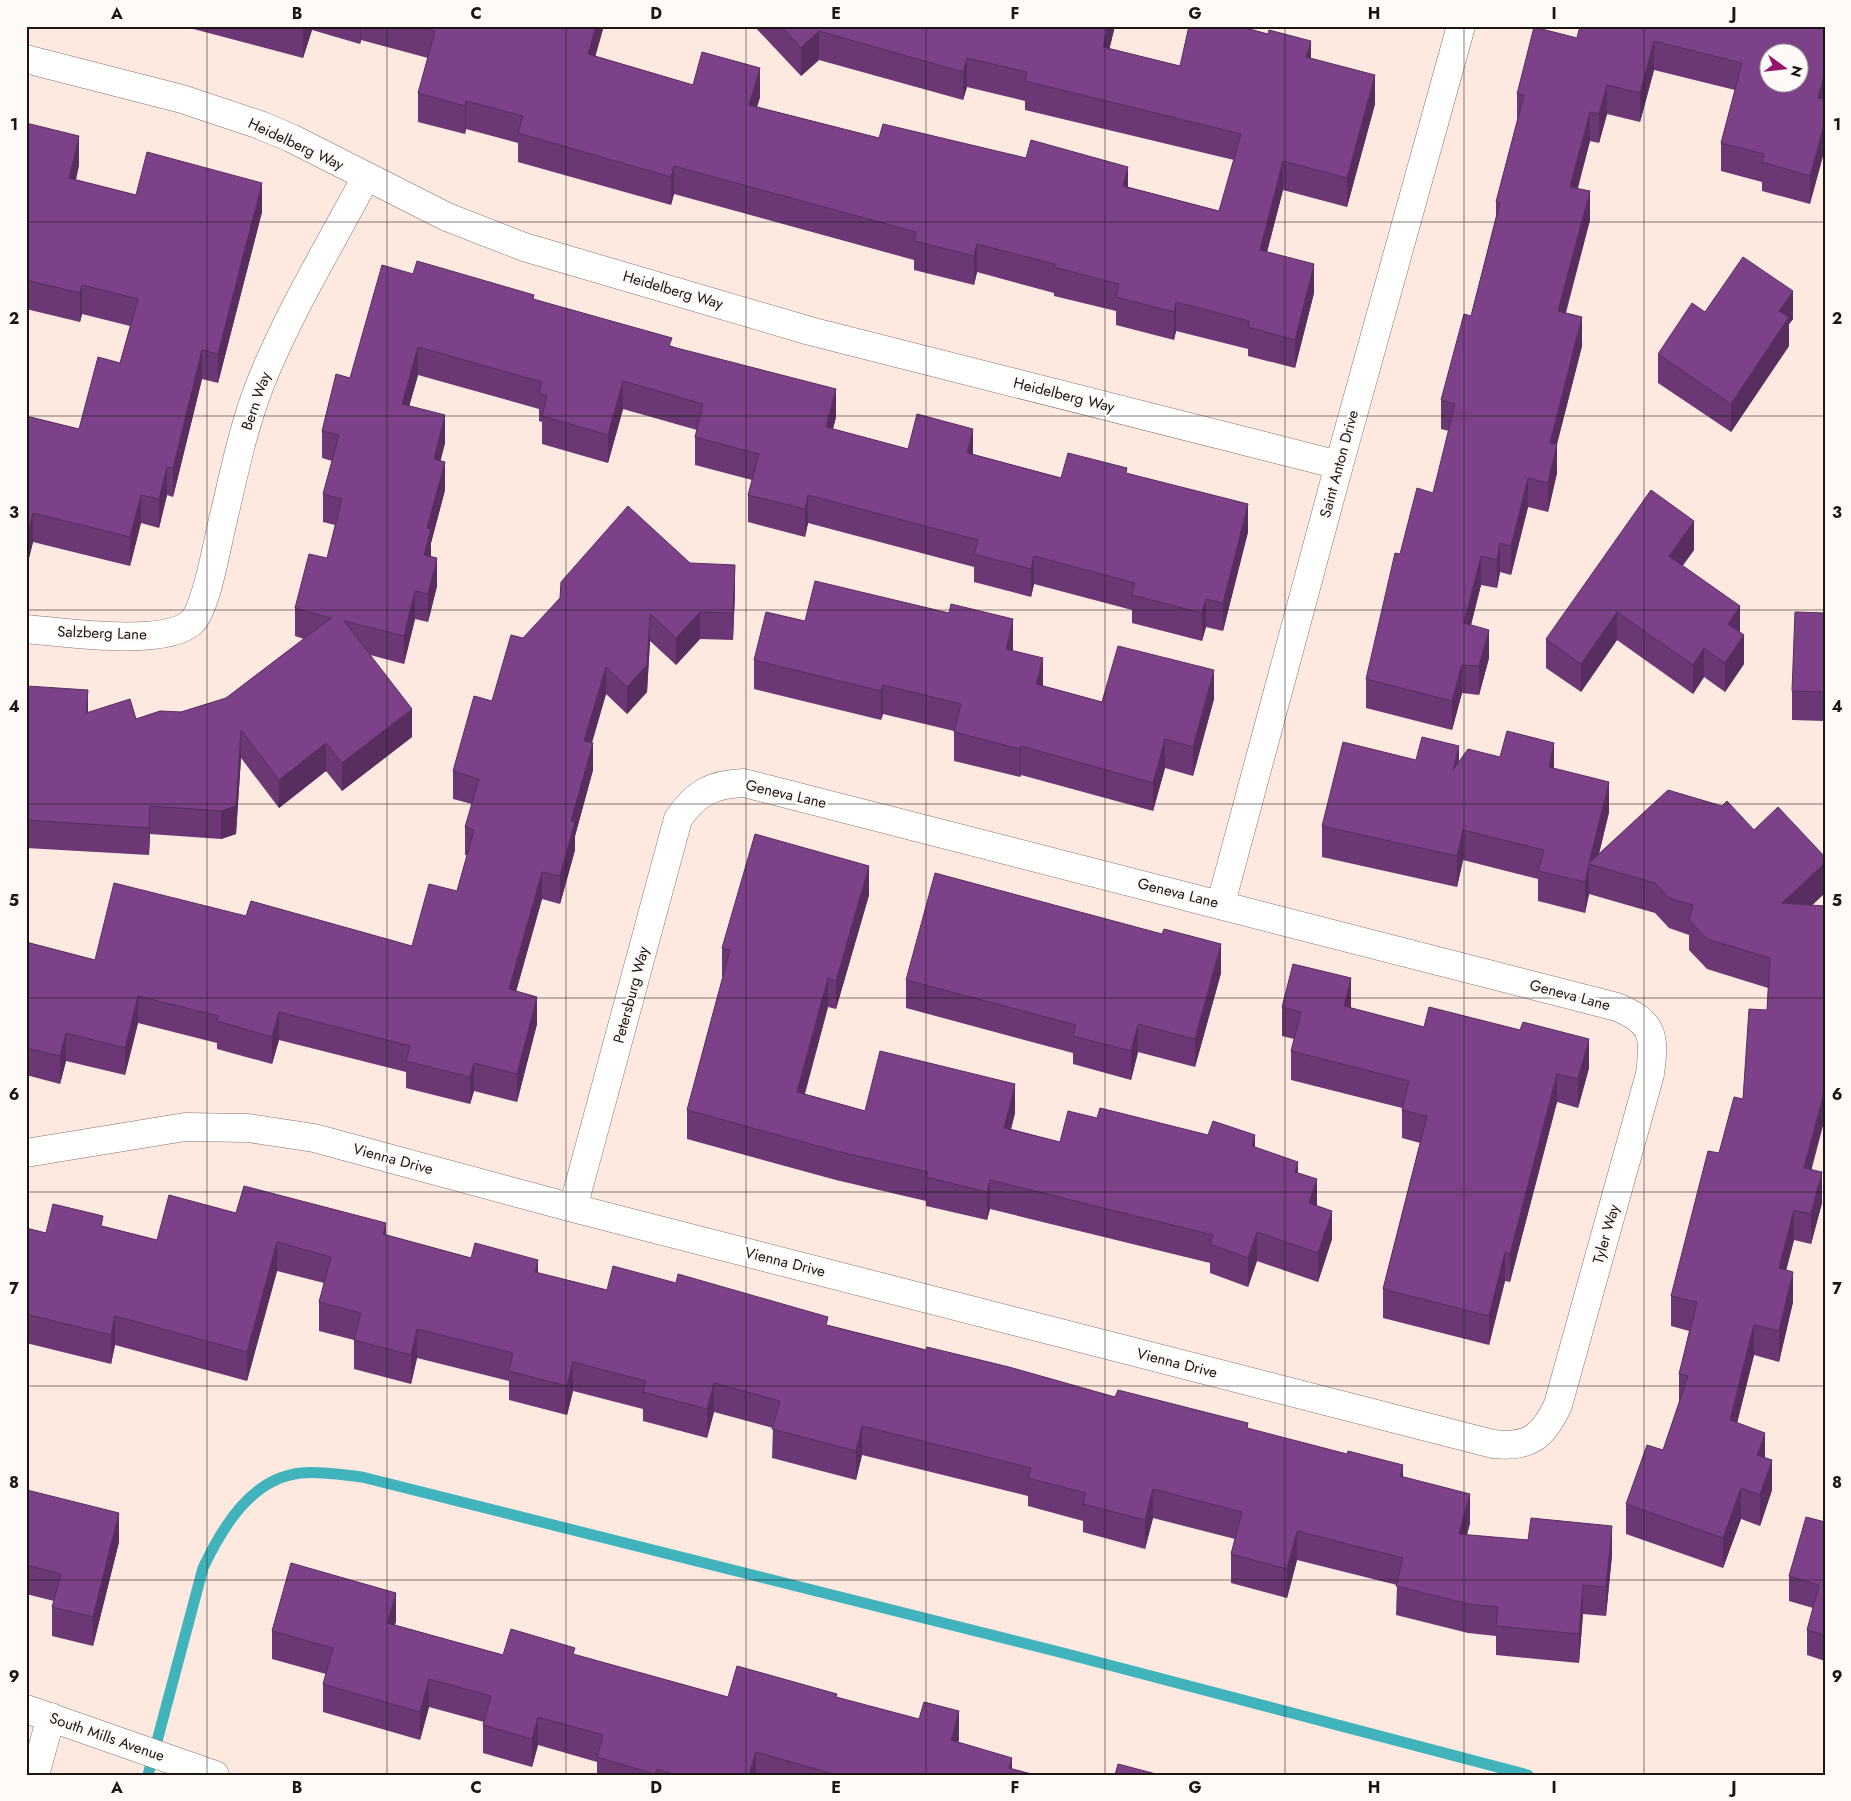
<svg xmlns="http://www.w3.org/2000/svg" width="1851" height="1801" font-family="Jost,sans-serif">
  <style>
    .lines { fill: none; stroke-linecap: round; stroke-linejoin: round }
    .stream { stroke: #41b3bd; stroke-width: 11 }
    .street-casing { stroke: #85736a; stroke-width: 29 }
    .secondary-casing { stroke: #85736a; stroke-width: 29 }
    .street { stroke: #fff; stroke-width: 28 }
    .secondary { stroke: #fff; stroke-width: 28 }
    .wall { fill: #6b3875 }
    .shaded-wall { fill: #572e5f }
    .building { fill: #7c4188; stroke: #572e5f; fill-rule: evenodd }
    .grid { fill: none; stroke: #1c1512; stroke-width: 1; stroke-opacity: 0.55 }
    .labels { text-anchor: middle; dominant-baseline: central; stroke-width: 5; stroke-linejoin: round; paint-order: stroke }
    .street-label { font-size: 15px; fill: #1c1512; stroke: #fefaf8 }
    .neatline { fill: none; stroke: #1c1512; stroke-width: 2 }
    .grid-label { font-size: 16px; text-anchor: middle; font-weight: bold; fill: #1c1512 }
  </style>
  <rect width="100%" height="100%" fill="#fee9e0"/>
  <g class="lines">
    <path class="stream" d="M148,1775L203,1568C222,1528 251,1478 301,1473C321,1471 342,1475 362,1477L1067,1654L1528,1775"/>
    <defs>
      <path id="street" d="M26,59L182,99L260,125L291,138L447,217L524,247L810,331L1339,465
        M26,629C61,632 168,648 193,621C207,605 217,544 223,520C234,474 243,427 261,382C289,312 330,245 366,177
        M1221,903L1339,465L1461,26
        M26,1153L185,1127L248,1128L314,1138L573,1208L1493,1444C1529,1448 1543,1437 1558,1405L1650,1074C1655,1035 1654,1023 1617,1007L744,783C712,784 696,793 678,819L573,1208
        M35,1775L51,1717"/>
      <path id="secondary" d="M26,1709L215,1775"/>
    </defs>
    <use href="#street" class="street-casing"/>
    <use href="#secondary" class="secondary-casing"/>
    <use href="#street" class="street"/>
    <use href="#secondary" class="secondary"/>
  </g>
  <path class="wall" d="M182,26H603V29L595,56L693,85L760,97L757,107L879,138L1128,187L1219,211L1234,160L1025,110V101L967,87L963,100L819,60L801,76L754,26H1115L1109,49L1180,66L1311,58L1375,104L1347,207L1283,190L1267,252L1314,293L1295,368L1248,356V349L1176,331L1174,340L1116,325V311L1054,296V293L977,272L974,285L914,270V260L674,194L671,205L518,162V143L466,129L465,134L418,122V93L428,58L361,40L360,44L312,30L303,58Z
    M1825,26L1810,204L1762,191V182L1721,171V143L1735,90L1654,70L1640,122L1607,114L1599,143L1590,141L1578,188L1590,220L1566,313L1582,346L1557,444V473L1548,512L1528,507L1511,575L1500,572L1497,588L1481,585L1471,625L1489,658L1479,695L1462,693L1452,730L1366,708V679L1400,554L1433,493L1449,431L1441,429V400L1471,316L1496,216V202L1517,121V94L1577,38Z
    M26,123L79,165L76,180L136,195L262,212L218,383L202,379L173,497L167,495L159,528L141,523L130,566L33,542L29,558H26V416L79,429L120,363L130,326L82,314L80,322L26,309Z
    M413,274L534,299L672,346L836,417L833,429L908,449L973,454L1061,478L1127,474L1248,532L1223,631L1206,627L1202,641L1132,623V610L1034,584L1031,597L974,582V567L808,523L805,537L748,522V495L752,480L695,465V437L697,430L623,409L608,463L542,444V422L539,421V409L418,375L409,406L445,443L440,461L445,490L431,543V556L437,586L428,622L415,619L404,664L370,655L412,737L342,791L326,771L279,808L241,758L236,834L221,839L150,834L149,855L26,848V700L88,713L136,719L181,712L226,698L304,639L295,636V608L327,558L335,525L323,522V494L332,461L322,458V431L350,378Z
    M1705,312L1793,319L1789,324V346L1731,432L1658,383V354Z
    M1694,550L1682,566L1740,633L1744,664L1725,692L1704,677L1693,694L1617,640L1581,692L1546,668V639Z
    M690,563L735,592L733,640L700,639L676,665L650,641L647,692L627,714L606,694L592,743L593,770L575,836V850L560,904L542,899L516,991L537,1024L517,1102L474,1091L470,1104L406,1088V1072L279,1040L272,1064L217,1049V1043L138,1023L125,1075L66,1061L60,1084L26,1075V942L95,960L246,916L412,946L457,891L467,855H465V827L472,804L453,799V771L492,701L523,638Z
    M1825,613V721L1792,720V691Z
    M805,621L1013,648V651L1043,686L1102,702L1214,699L1193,776L1165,768L1153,811L1021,775L1020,777L954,761V731L883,714L881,720L754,689V660Z
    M1500,757L1554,769L1609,812L1599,854L1754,830L1825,857V893L1812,905V1169L1822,1203L1811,1244L1794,1240L1786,1270L1793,1302L1779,1362L1754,1355L1737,1423L1765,1458L1772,1490L1760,1526L1741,1519L1723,1568L1626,1534V1504L1663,1450L1679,1404V1374L1689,1331L1671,1326V1296L1719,1153L1743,1099L1767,1010L1768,988L1707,969L1689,950V935L1669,928L1655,913L1589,894L1585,913L1538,901V879L1463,860L1457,887L1322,857V826L1416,760L1459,762Z
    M869,895L836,1009L828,1007L805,1094L865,1111L1015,1113L1011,1129L1060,1142L1097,1118L1255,1147L1298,1173L1317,1206L1332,1239L1318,1282L1257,1261L1248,1287L1210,1273V1263L990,1209L987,1220L926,1206V1201L836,1180L687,1139V1110L723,977L722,976V948Z
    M1221,973L1195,1067L1138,1052L1131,1080L1073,1064V1053L906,1008V980Z
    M1282,1007H1351V1008L1424,1027L1589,1068L1578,1108L1557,1102L1510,1282L1505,1281L1489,1345L1383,1318V1289L1420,1143L1402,1138V1108L1291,1080V1051L1294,1039L1282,1036Z
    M236,1213L386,1235L471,1258L538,1273L607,1290L828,1325L926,1350L1115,1397L1248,1428L1403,1477L1470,1523L1467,1535L1612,1555L1606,1616L1583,1614L1579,1663L1496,1655V1636L1468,1633L1396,1615L1397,1585L1297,1560L1287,1598L1231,1583V1554L1235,1539L1153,1518L1145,1549L1083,1532V1521L1028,1506V1496L862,1455L856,1480L772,1458L773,1428L714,1412L707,1438L643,1421V1409L573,1391L567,1415L509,1400V1381L417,1358L411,1384L354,1369V1340L319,1331V1302L324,1283L277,1271L247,1381L115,1345L111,1364L26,1343V1228L46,1233L103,1226L157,1240Z
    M26,1485L28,1490L119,1542L93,1646L52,1636V1607L54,1601L26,1594Z
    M1825,1522V1661L1807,1655V1630L1813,1608L1789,1601V1576Z
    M396,1621L395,1625L503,1655H575L728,1697H837L959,1739L958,1742L1012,1769L1035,1775H597V1762L538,1745L532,1767L483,1753V1725L484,1722L429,1707L420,1740L323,1712V1684L326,1674L272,1659V1631Z"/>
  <path class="shaded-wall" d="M304,26H312V30L303,58V29Z
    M360,26H361V40L360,44Z
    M596,26H603V29L588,83V54Z
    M1108,26H1115L1103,76V47Z
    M819,31V60L801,76V48Z
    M1311,41V70L1306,57Z
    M1654,41V70L1640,122V93Z
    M967,58V87L963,100V72Z
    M760,68V97L749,134V105Z
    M1825,71V100L1818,98Z
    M1375,75V104L1347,207V178Z
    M1607,85V114L1599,143V114Z
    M466,101V129L465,134V106Z
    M1590,112V141L1570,215V187Z
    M1825,121V149L1810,204V176Z
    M79,136V165L69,207V178Z
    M1283,161V190L1260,279V250Z
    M674,166V194L671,205V177Z
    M1128,167V196L1123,186Z
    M262,183V212L218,383V354Z
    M1590,191V220L1558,339V311Z
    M977,244V272L974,285V256Z
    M1314,264V293L1295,368V340Z
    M82,285V314L80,322V293Z
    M1793,291V319L1789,324V346L1731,432V404L1779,311Z
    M1176,302V331L1174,340V312Z
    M1582,317V346L1550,471V443Z
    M418,347V375L402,432V404Z
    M202,350V379L173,497V468Z
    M623,381V409L608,463V435Z
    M836,389V417L826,455V427Z
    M445,415V443L434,487V459Z
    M973,429V457L967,453Z
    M1557,444V473L1548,512V483Z
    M445,462V490L431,543V557L424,555L427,528Z
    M167,467V495L159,528V499Z
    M1528,478V507L1511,575V546Z
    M141,495V523L130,566V537Z
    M808,495V523L805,537V509Z
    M1248,504V532L1223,631V603Z
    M33,513V542L29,558V530Z
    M1694,521V550L1669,585V556Z
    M1500,543V572L1497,588V560Z
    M1034,556V584L1031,597V569Z
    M1481,556V585L1464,652V623Z
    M437,558V586L428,622V594Z
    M735,565V592L733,640V613Z
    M415,591V619L404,664V636Z
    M1206,599V627L1202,641V613Z
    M1740,606V635L1728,624Z
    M700,612V639L676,665V638Z
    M1617,612V640L1581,692V664Z
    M650,614V641L647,692L627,714V687Z
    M1013,619V648L1006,678V649Z
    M1489,630V658L1479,695V666Z
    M1744,635V664L1725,692V663Z
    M1704,648V677L1693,694V665Z
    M1043,658V687L1036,684Z
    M1462,665V693L1452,730V701Z
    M606,667V694L584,768V741Z
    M1214,670V699L1193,776V747Z
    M883,685V714L881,720V691Z
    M88,690V718L86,713Z
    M412,709V737L342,791V763Z
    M241,730V758L236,834L221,839V811Z
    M1165,739V768L1153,811V783Z
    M326,743V771L279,808V780Z
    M593,743V770L575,836V850L560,904V876L571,821Z
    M1554,743V773L1549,767Z
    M1021,746V775L1020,777V749Z
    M1459,746V777L1453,770Z
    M1609,782V812L1596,866L1589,864Z
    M150,806V834L149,855V828Z
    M1463,830V860L1457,887V856Z
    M1825,863V893L1782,934V903Z
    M1589,864V894L1585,913V882Z
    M869,866V895L836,1009V981Z
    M542,872V899L509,1017V989Z
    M1221,944V973L1195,1067V1039Z
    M828,978V1007L797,1121V1092Z
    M1351,978V1007L1344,1035V1006Z
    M138,996V1023L125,1075V1048Z
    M537,997V1024L517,1102V1074Z
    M279,1012V1040L272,1064V1037Z
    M1138,1024V1052L1131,1080V1051Z
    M66,1033V1061L60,1084V1056Z
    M1589,1039V1068L1578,1108V1079Z
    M474,1063V1091L470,1104V1077Z
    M1557,1074V1102L1510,1282V1254Z
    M1015,1084V1113L1004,1156V1128Z
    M1825,1088V1118L1804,1198V1168Z
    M1255,1135V1164L1252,1146Z
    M1298,1162V1191L1295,1172Z
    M1822,1172V1203L1811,1244V1214Z
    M1317,1179V1208L1309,1203Z
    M990,1180V1209L987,1220V1192Z
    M1794,1210V1240L1779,1298V1268Z
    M1332,1211V1239L1318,1282V1253Z
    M386,1223V1252L383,1234Z
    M1257,1232V1261L1248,1287V1258Z
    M277,1242V1271L247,1381V1352Z
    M1505,1252V1281L1489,1345V1316Z
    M538,1260V1289L535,1272Z
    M1793,1272V1302L1779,1362V1331Z
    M115,1316V1345L111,1364V1335Z
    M1754,1325V1355L1730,1451V1420Z
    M417,1329V1358L411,1384V1355Z
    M573,1362V1391L567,1415V1386Z
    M714,1383V1412L707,1438V1409Z
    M862,1426V1455L856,1480V1451Z
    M1765,1433V1463L1757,1455Z
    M1772,1460V1490L1760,1526V1495Z
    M1403,1465V1494L1400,1476Z
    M1741,1488V1519L1723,1568V1538Z
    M1153,1489V1518L1145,1549V1520Z
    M1470,1494V1523L1459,1563V1534Z
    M119,1513V1542L93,1646V1617Z
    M1612,1526V1555L1606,1616V1587Z
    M1297,1531V1560L1287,1598V1569Z
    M1583,1585V1614L1579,1663V1634Z
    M396,1593V1621L387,1651V1623Z
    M429,1679V1707L420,1740V1712Z
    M959,1711V1739L951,1769V1740Z
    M538,1717V1745L532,1767V1739Z
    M756,1752V1775H749Z
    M1012,1758V1775L1009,1768Z"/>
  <path class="building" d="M291,26H304L303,29Z
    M417,26H596L588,54L693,85L702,52L760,68L749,105L879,138L883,124L1026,158L1031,140L1128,167L1123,186L1219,211L1241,134L1025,81L1027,72L967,58L963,72L819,31L801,48L781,26H1108L1103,47L1180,66L1189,26H1238L1268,34L1269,30L1311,41L1306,57L1375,75L1347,178L1283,161L1260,250L1314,264L1295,340L1248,327L1249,321L1176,302L1174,312L1116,297L1119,284L1054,267L1055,264L977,244L974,256L914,241L916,232L674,166L671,177L518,133L523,116L466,101L465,106L418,93L435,31Z
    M1580,26H1825V71L1818,98L1825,99V121L1810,176L1762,162L1764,154L1721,143L1742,63L1654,41L1640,93L1607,85L1599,114L1590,112L1570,187L1590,191L1558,311L1582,317L1550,443L1557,444L1548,483L1528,478L1511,546L1500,543L1497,560L1481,556L1464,623L1489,630L1479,666L1462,665L1452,701L1366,679L1395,553L1400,554L1417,488L1433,493L1455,404L1441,400L1464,314L1471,316L1500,203L1496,202L1524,95L1517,94L1534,27L1577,38ZM1768,52H1798V82H1768Z
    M26,123L79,136L69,178L136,195L147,152L262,183L218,354L202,350L173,468L167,467L159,499L141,495L130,537L33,513L29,530L26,529V416L79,429L98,357L120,363L138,299L82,285L80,293L26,280Z
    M1743,257L1793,291L1779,311L1789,317L1731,404L1658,354L1692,303L1705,312Z
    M417,261L534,295L533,299L672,338L669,346L836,389L826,427L908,449L917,414L973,429L967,453L1061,478L1068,453L1127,468L1126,473L1248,504L1223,603L1206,599L1202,613L1132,595L1135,583L1034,556L1031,569L974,554L978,540L808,495L805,509L748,495L759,454L695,437L703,404L623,381L608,435L542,416L547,396L539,393L542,382L418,347L402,404L445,415L434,459L445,462L427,528L431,529L424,555L437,558L428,594L415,591L404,636L344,621L412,709L342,763L326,743L279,780L241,730L236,806L221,811L150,806L149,828L26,820V700L27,686L88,690L86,713L130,699L136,719L160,711L181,712L226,698L331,618L295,608L309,554L327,558L342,499L323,494L339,435L322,431L336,374L350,378L382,265L413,274Z
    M1651,490L1694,521L1669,556L1740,606L1728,624L1744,635L1725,663L1704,648L1693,665L1617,612L1581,664L1546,639Z
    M628,506L690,563L735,565L733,613L700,612L676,638L650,614L647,665L627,687L606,667L584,741L593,743L571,821L575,822L560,876L542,872L509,989L537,997L517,1074L474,1063L470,1077L406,1061L410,1046L279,1012L272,1037L217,1021L219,1016L138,996L125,1048L66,1033L60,1056L26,1048V942L95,960L114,883L246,916L251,901L412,946L429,884L457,891L474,830L465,827L479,779L453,771L474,696L492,701L511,635L523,638L560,598L561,582Z
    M815,581L949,613L951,604L1013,619L1006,649L1043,658L1036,684L1102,702L1118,646L1214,670L1193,747L1165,739L1153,783L1021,746L1020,749L954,732L961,704L883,685L881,691L754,660L766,612L805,621Z
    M1795,612L1825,613V692L1792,691Z
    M1507,731L1554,743L1549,767L1609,782L1589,863L1668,790L1722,806L1727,801L1754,830L1778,807L1825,857V863L1782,903L1825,906V1088L1804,1168L1822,1172L1811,1214L1794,1210L1779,1268L1793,1272L1779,1331L1754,1325L1730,1420L1765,1433L1757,1455L1772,1460L1760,1495L1741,1488L1723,1538L1626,1504L1647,1445L1663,1450L1688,1376L1679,1374L1697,1302L1671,1296L1708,1151L1719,1153L1734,1097L1743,1099L1749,1009L1767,1010L1770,958L1707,939L1689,920L1693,905L1669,898L1655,883L1589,864L1585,882L1538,871L1544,850L1463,830L1457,856L1322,826L1343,742L1416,760L1422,737L1459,746L1453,770L1468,749L1500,757Z
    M755,834L869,866L836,981L828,978L797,1092L865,1111L880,1051L1015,1084L1004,1128L1060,1142L1068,1111L1097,1118L1100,1108L1208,1135L1213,1121L1255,1135L1252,1146L1298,1162L1295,1172L1317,1179L1309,1203L1332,1211L1318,1253L1257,1232L1248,1258L1210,1244L1213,1235L990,1180L987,1192L926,1177L928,1172L836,1151L687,1110L730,950L722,948Z
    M935,873L1162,934L1164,929L1221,944L1195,1039L1138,1024L1131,1051L1073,1036L1076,1025L906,980Z
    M1293,964L1351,978L1344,1006L1424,1027L1429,1007L1520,1030L1523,1022L1589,1039L1578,1079L1557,1074L1510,1254L1505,1252L1489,1316L1383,1289L1427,1116L1402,1110L1409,1081L1291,1051L1301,1012L1282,1007Z
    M244,1186L386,1223L383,1234L471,1258L475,1243L538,1260L535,1272L607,1290L613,1266L676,1283L678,1274L828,1317L826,1325L926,1350L927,1347L1009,1367L1115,1397L1118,1390L1248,1423L1247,1428L1347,1454L1348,1451L1403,1465L1400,1476L1470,1494L1459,1534L1528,1540L1531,1518L1612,1526L1606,1587L1583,1585L1579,1634L1496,1626L1498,1607L1468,1604L1396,1586L1403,1558L1297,1531L1287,1569L1231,1554L1242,1512L1153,1489L1145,1520L1083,1504L1086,1493L1028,1478L1031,1468L862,1426L856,1451L772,1429L780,1401L714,1383L707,1409L643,1392L646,1381L573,1362L567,1386L509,1371L513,1353L417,1329L411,1355L354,1340L361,1313L319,1302L331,1257L277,1242L247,1352L115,1316L111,1335L26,1314V1228L46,1233L53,1204L103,1216L101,1226L157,1240L169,1195L236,1213Z
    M26,1485L28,1486L27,1490L119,1513L93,1617L52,1607L61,1574L26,1565Z
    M1806,1517L1825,1522V1635L1807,1630L1819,1585L1789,1576Z
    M291,1563L396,1593L387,1623L503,1655L511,1629L575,1648L573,1654L728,1697L737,1666L837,1694L836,1697L919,1719L924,1702L959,1711L951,1740L1012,1758L1009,1768L1035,1775H837L756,1752L749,1775H677L657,1769L655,1774L597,1757L603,1735L538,1717L532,1739L483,1725L491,1696L429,1679L420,1712L323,1684L333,1648L272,1631Z
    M1118,1764L1160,1775H1115Z"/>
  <path class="grid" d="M207,26V1775M387,26V1775M566,26V1775M746,26V1775M926,26V1775M1105,26V1775M1285,26V1775M1464,26V1775M1644,26V1775M26,222H1825M26,416H1825M26,610H1825M26,804H1825M26,998H1825M26,1192H1825M26,1386H1825M26,1580H1825"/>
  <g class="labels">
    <g class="street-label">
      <text transform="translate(296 144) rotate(25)">Heidelberg Way</text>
      <text transform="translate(673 290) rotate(16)">Heidelberg Way</text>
      <text transform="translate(1064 395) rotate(14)">Heidelberg Way</text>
      <text transform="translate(256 401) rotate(-71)">Bern Way</text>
      <text transform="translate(1339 464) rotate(-75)">Saint Anton Drive</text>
      <text transform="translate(102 633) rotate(2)">Salzberg Lane</text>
      <text transform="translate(786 794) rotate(13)">Geneva Lane</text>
      <text transform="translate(1178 893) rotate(14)">Geneva Lane</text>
      <text transform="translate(631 995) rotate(-75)">Petersburg Way</text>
      <text transform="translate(1570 995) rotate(15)">Geneva Lane</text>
      <text transform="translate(393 1159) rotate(15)">Vienna Drive</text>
      <text transform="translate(1606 1234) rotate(-74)">Tyler Way</text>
      <text transform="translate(785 1262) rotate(14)">Vienna Drive</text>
      <text transform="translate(1177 1363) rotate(14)">Vienna Drive</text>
      <text transform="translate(107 1737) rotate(19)">South Mills Avenue</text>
    </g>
  </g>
  <rect width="1851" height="1801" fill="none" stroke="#fefaf8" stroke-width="55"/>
  <g transform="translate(1784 68) rotate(105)"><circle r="24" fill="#fefaf8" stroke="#a49e9c"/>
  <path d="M0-4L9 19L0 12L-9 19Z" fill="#95136c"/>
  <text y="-8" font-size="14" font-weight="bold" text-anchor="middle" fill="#1c1512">N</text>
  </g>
  <rect x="28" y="28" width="1796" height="1746" class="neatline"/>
  <g class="grid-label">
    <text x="117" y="19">A</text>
    <text x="297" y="19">B</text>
    <text x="476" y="19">C</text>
    <text x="656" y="19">D</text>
    <text x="836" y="19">E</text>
    <text x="1015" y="19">F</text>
    <text x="1195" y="19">G</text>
    <text x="1374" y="19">H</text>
    <text x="1554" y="19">I</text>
    <text x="1734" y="19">J</text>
    <text x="14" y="130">1</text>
    <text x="1837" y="130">1</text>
    <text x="14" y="324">2</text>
    <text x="1837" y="324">2</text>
    <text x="14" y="518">3</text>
    <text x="1837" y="518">3</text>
    <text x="14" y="712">4</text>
    <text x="1837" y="712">4</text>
    <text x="14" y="906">5</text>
    <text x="1837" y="906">5</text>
    <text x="14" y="1100">6</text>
    <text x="1837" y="1100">6</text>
    <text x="14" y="1294">7</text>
    <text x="1837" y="1294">7</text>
    <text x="14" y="1488">8</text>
    <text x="1837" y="1488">8</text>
    <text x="14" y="1682">9</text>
    <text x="1837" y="1682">9</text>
    <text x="117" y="1793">A</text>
    <text x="297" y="1793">B</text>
    <text x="476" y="1793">C</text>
    <text x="656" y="1793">D</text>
    <text x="836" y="1793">E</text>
    <text x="1015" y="1793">F</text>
    <text x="1195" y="1793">G</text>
    <text x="1374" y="1793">H</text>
    <text x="1554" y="1793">I</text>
    <text x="1734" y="1793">J</text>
  </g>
</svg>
